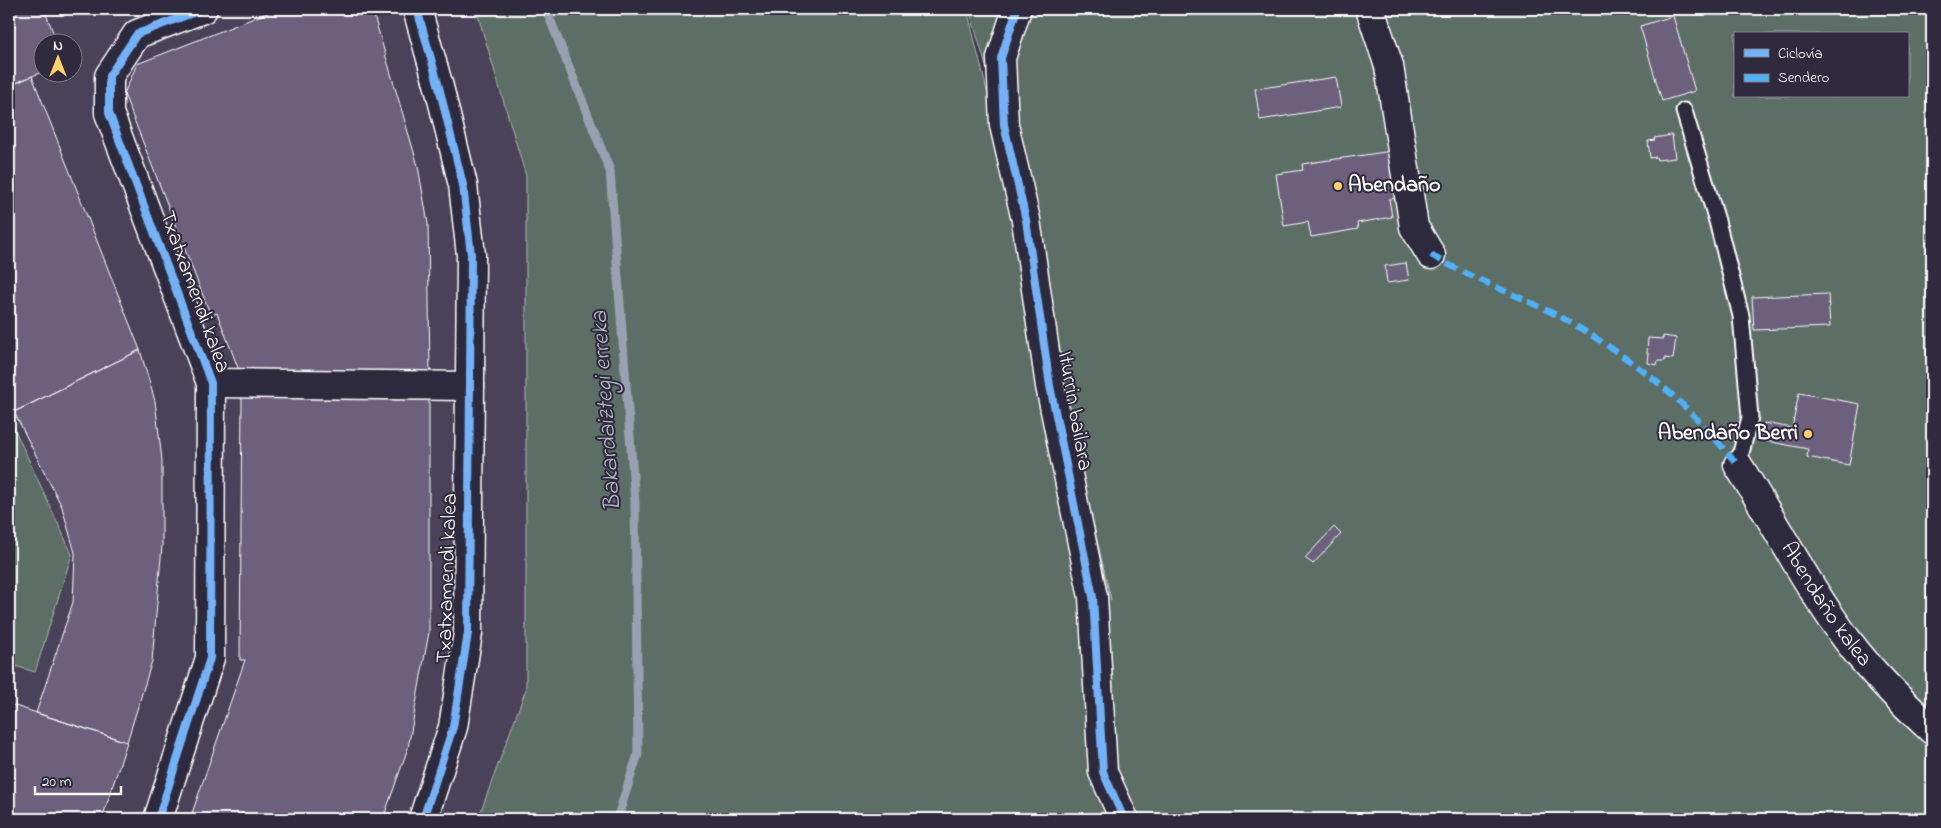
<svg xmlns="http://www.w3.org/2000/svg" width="1941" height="828" font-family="'Indie Flower',sans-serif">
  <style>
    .built { fill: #4a4259; fill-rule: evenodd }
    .green { fill: #5c6e66; stroke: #aeb6b2; fill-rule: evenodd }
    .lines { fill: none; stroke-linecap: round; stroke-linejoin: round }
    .stream { stroke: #98a1b1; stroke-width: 9 }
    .building { fill: #6c607d; stroke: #fff }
    .service-casing { stroke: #fff; stroke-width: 19 }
    .minor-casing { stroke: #fff; stroke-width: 31 }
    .service { stroke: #2f2a3d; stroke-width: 15 }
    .minor { stroke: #2f2a3d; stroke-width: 28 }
    .quiet { stroke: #4fb1f8; stroke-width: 6; stroke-dasharray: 12 6; stroke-linecap: butt }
    .cycleway-casing { stroke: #2f2a3d; stroke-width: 11 }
    .cycleway { stroke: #73b2f8; stroke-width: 8 }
    .poi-dot { fill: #ffd166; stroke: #2f2a3d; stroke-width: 2 }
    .labels { text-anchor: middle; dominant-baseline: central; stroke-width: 4; stroke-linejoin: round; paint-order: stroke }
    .poi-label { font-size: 22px; font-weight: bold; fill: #fff; stroke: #2f2a3d; text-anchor: start }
    .street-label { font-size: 22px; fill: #fff; stroke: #2f2a3d }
    .water-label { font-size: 24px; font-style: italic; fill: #b2b9c4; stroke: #2f2a3d }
  </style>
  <rect width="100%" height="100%" fill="#3b354a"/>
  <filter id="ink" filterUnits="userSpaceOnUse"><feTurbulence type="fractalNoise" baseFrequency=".02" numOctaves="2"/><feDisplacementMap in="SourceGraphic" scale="10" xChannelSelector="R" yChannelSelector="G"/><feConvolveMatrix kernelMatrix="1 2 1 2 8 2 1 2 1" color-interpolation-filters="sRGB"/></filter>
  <g filter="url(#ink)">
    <path class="built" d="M9,9H476L526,176V689L478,819H9V664L35,672L72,554L9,417ZM42,42H72V72H42Z"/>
    <path class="green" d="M476,9H967L1111,600L991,83L969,9H1932V819H478L526,689V176ZM1735,34H1907V96H1735Z
      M9,417L72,554L35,672L9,664Z"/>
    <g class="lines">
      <path class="stream" d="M546,9L610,171L635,503L638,754L617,819"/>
    </g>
    <path class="building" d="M9,9H44L57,42H42V72L9,86Z
      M277,9H372L418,166L428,224L430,374L240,373L217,313L211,316L124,94L137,64Z
      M1673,16L1695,91L1662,101L1640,26Z
      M32,76L140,350L14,412L9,402V86Z
      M1336,77L1341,107L1260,120L1255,89Z
      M1672,135L1675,158L1657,160L1656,157L1650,158L1648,141L1655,140L1654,138Z
      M1392,151L1399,198L1389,199L1392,217L1357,223L1358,229L1311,237L1308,222L1284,226L1276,174L1303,170L1302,164Z
      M1406,263L1409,280L1387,283L1385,266Z
      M1828,294L1830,327L1754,330L1752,297Z
      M1663,336L1676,338L1673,359L1665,358V361H1658L1657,365L1648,363L1649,354H1647L1648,338L1663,339Z
      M140,350L155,401L162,460V546L152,661L127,742L36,713L73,602L75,553L62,507L14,412Z
      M242,392L429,397V632L408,748L383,819H190L245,660H240Z
      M1799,393L1860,404L1849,465L1807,457L1808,449L1761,440L1764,423L1792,428Z
      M1334,527L1341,534L1313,564L1305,558Z
      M9,704L127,742L102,819H9Z"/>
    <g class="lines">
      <defs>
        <path id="service" d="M1684,111L1717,221L1741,316L1750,417L1738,465"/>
        <g id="minor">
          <path d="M417,9L439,87L463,185L471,255L468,633L453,727L423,819"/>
          <path d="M1017,9L1001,58L1004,125L1026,220L1050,386L1093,597L1103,772L1124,819"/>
          <path d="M1370,9L1389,66L1414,227L1431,255"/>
          <path d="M211,383L470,386"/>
          <path id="s1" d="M1738,465C1775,523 1807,586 1848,641C1873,674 1902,702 1932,730"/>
          <path d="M158,819L210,658L211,383L109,113V76L137,34L203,9"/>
        </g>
      </defs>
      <use href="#service" class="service-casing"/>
      <use href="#minor" class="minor-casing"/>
      <use href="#service" class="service"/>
      <use href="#minor" class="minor"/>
      <path class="quiet" d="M1431,255C1477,282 1528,298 1575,325C1614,349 1654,376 1687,409C1705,426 1722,447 1738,465"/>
      <defs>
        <path id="cycleway" d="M417,9L439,87L463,185L471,255L468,633L453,727L423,819
          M1017,9L1001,58L1004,125L1026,220L1050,386L1093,597L1103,772L1124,819
          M158,819L210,658L211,383L109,113V76L137,34L203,9"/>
      </defs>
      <use href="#cycleway" class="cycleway-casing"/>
      <use href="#cycleway" class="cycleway"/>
    </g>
  </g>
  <g class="poi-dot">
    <circle cx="1338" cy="186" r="5"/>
    <circle cx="1808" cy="434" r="5"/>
  </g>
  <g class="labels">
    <g class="poi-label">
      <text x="1348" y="186">Abendaño</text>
      <text x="1798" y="434" text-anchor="end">Abendaño Berri</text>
    </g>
    <g class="street-label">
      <text transform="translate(194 292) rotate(70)">Txatxamendi kalea</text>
      <text transform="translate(1074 411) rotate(80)">Iturrin bailara</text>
      <text transform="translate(448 578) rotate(-88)">Txatxamendi kalea</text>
      <text stroke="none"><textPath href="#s1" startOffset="165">Abendaño kalea</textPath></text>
    </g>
    <g class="water-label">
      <text transform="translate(607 411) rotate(-94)">Bakardaiztegi erreka</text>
    </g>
  </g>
  <rect width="1941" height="828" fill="none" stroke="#2f2a3d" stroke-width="30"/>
  <rect x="15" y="15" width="1911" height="798" fill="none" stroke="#fff" stroke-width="2" filter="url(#ink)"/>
  <rect x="1734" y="32" width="175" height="65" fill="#2f2a3d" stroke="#827f8b"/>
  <rect x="1744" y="49" width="25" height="8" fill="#73b2f8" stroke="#827f8b"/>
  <text x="1778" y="58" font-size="15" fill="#ffffff">Ciclovía</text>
  <rect x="1744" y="74" width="25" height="8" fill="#4fb1f8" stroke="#827f8b"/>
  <text x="1778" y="82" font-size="15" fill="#ffffff">Sendero</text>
  <g transform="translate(58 58)"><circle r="24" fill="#2f2a3d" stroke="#827f8b"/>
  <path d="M0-4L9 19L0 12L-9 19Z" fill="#ffd166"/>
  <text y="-8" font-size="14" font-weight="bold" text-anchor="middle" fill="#ffffff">N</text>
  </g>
  <path d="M35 786v8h86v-8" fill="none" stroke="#ffffff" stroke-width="2.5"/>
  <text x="42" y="786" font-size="15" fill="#ffffff" stroke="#2f2a3d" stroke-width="4" paint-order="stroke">20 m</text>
</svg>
